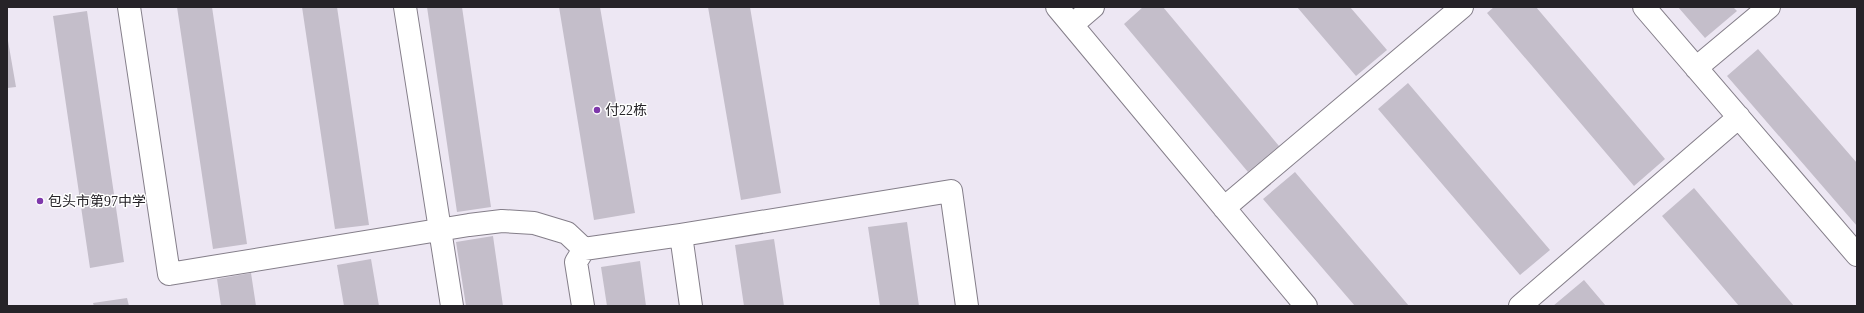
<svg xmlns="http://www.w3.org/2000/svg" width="1864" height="313" font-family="'Times New Roman','Noto Sans SC',serif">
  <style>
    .building { fill: #c4beca }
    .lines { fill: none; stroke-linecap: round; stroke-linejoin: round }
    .minor-casing { stroke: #847e89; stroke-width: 24 }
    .minor { stroke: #fff; stroke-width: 22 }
    .poi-dot { fill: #7e38ab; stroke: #fff; stroke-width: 1.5 }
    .labels { text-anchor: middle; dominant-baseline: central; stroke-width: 3; stroke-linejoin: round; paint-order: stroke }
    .poi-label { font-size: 14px; fill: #262328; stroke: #fff; text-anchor: start }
  </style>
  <rect width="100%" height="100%" fill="#ede7f3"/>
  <path class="building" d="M177,7H212L247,244L213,249Z
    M302,7H337L369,225L335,229Z
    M427,7H462L491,207L457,212Z
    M559,7H600L635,213L594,220Z
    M708,7H750L781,193L741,200Z
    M1143,7H1163L1279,146L1248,172L1124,24Z
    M1297,7H1350L1387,50L1356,76Z
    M1494,7H1536L1665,159L1634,186L1487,13Z
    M1678,7H1733L1737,11L1705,38Z
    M87,11L124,262L90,268L53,16Z
    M7,35L16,87L7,88Z
    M1758,49L1857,163V226L1727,76Z
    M1408,83L1550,250L1520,275L1378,109Z
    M1295,172L1409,306H1355L1263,199Z
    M1694,188L1794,306H1739L1662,216Z
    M907,222L919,306H880L868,227Z
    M493,236L503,306H466L456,242Z
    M774,239L784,306H744L735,245Z
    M371,259L379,306H344L337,265Z
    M640,261L646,306H607L601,267Z
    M251,273L256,306H221L217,279Z
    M1584,280L1606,306H1553Z
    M127,298L129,306H94L93,303Z"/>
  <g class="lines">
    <defs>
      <path id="minor" d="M129,7L169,274L469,225L502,221L534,223L567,233L584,249L681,235L951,191L967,306
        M405,7L452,306
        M1057,7L1306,306
        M1644,7L1857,255
        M1072,25L1093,7
        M1696,68L1769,7
        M1224,208L1462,7
        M681,235L691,306
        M583,306L576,262L584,249
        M1520,306L1739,117"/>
    </defs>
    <use href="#minor" class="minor-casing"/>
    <use href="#minor" class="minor"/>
  </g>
  <g class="poi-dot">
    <circle cx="597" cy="110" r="4"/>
    <circle cx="40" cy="201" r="4"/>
  </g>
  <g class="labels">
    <g class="poi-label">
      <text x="605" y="110">付22栋</text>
      <text x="48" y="201">包头市第97中学</text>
    </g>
  </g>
  <rect width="1864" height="313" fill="none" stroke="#262328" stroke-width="16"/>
</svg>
